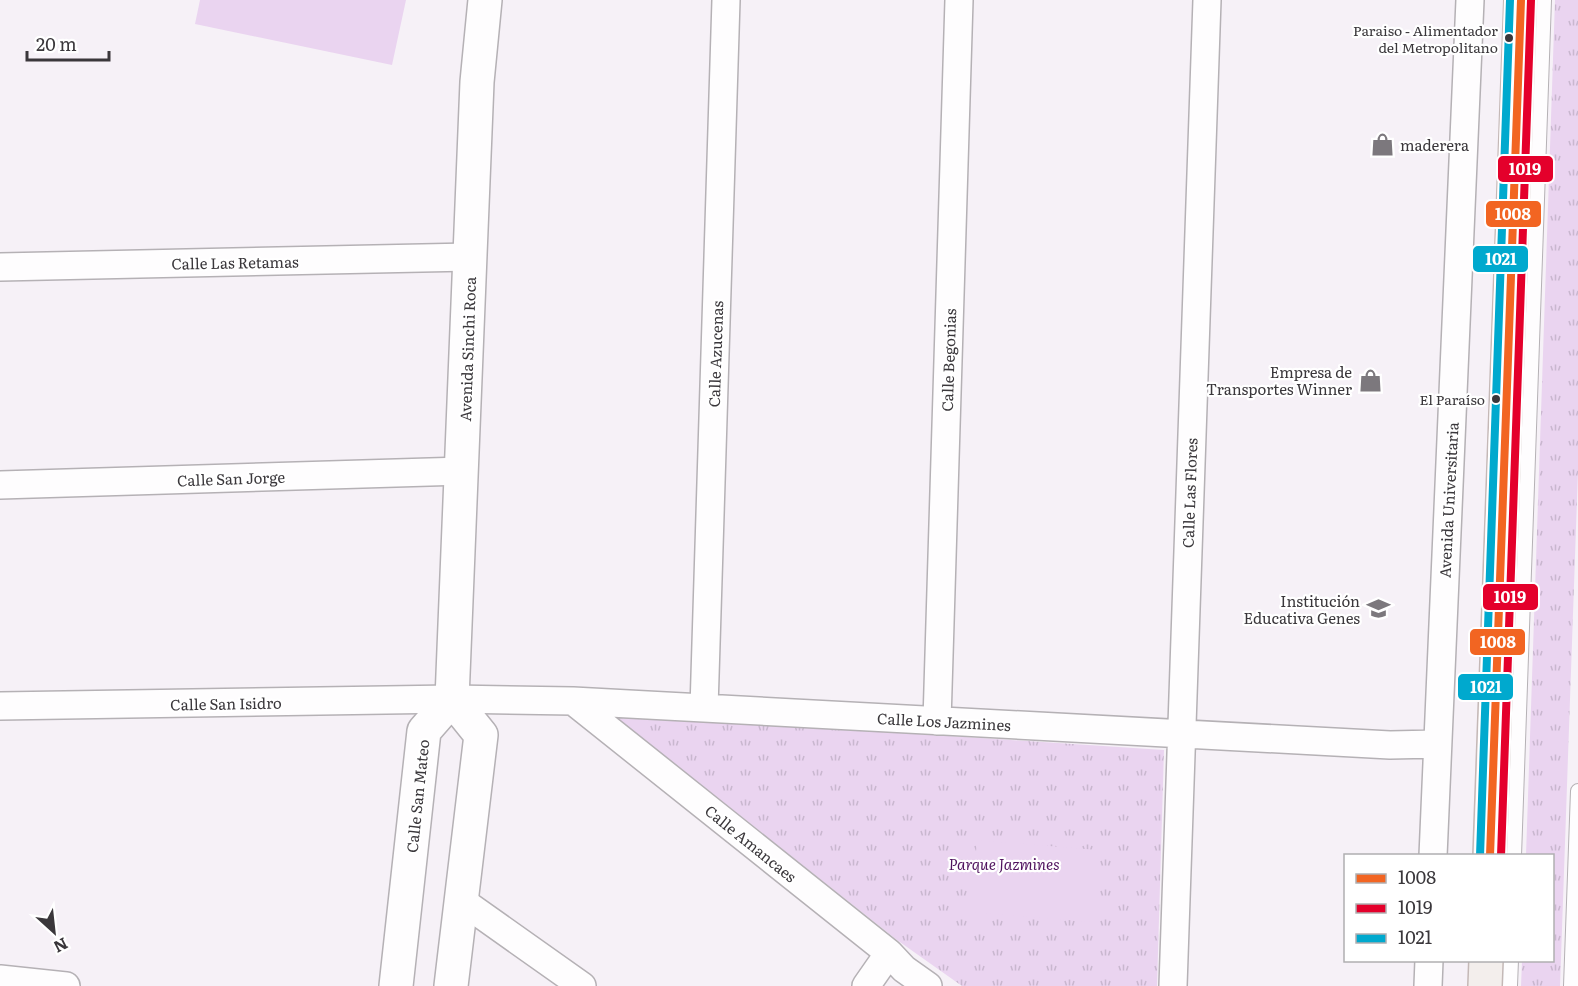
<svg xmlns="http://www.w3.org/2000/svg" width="1578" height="986" font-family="Literata,serif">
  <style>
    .grass { fill: url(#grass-tufts) }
    .pitch { fill: #ead4f0 }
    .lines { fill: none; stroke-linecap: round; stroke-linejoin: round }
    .service-casing { stroke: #b5b1b5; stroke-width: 16 }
    .minor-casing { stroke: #b5b1b5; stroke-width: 30 }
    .tertiary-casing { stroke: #b5b1b5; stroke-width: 36 }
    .primary-casing { stroke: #c4b8b6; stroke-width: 36 }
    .service { stroke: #fefdfe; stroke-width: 14 }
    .minor { stroke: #fefdfe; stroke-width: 27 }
    .tertiary { stroke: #fefdfe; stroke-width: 33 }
    .primary { stroke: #f3eeec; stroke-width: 33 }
    .bus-1-casing { stroke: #fff; stroke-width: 12 }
    .bus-2-casing { stroke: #fff; stroke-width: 12 }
    .bus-3-casing { stroke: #fff; stroke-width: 12 }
    .bus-1 { stroke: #f26522; stroke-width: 8 }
    .bus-2 { stroke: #e4002b; stroke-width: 8 }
    .bus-3 { stroke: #00a9ce; stroke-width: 8 }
    .bus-dot { fill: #3a373b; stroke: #fff; stroke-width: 2 }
    .labels { text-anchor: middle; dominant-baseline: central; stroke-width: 4.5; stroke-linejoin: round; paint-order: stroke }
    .bus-label { font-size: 14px; fill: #3a373b; stroke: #fff; text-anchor: end }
    .poi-label { font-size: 15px; fill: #3a373b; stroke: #fff; text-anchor: end }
    .street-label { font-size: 15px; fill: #3a373b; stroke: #fff }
    .park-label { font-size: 15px; font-style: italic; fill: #50135e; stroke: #fff }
    .line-badge { stroke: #fff; stroke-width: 2 }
    .badge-label { font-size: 16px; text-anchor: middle; font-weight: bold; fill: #fff }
  </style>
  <defs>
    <pattern id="grass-tufts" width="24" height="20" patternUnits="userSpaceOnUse" patternTransform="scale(1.5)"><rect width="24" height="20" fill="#ead4f0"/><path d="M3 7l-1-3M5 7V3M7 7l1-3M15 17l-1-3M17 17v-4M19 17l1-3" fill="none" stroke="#c9b7cf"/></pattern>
  </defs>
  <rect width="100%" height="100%" fill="#f6f1f7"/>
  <path class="grass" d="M1555,0H1578V471L1560,986H1521L1522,961L1552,960V856L1526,855Z
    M612,714L1164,750L1157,986H962L897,940Z"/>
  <path class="pitch" d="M200,0H406L392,65L195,24Z
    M977,840L1098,850L1092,922L971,912Z"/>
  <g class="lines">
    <defs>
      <path id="service" d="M1514,856L1544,0
        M1510,986L1511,960
        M1571,986L1578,791"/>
      <path id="minor" d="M0,267L470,257
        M0,485L463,471
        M573,701L889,953L904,969L928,986
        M0,706L452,699L573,701L1390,745L1436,744
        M704,708L726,0
        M937,721L959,0
        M1433,856L1470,0
        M462,901L582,986
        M0,979L66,986
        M866,986L889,953
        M1173,986L1207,0
        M1428,986L1429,960"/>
      <path id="tertiary" d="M452,699L477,82L485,0
        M396,986L424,731L452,699
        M451,986L481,735L452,699"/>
      <path id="primary" d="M1490,856L1521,0
        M1485,986L1486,960"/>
    </defs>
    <use href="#service" class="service-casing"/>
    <use href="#minor" class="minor-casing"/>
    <use href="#tertiary" class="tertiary-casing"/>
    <use href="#primary" class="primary-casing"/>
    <use href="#service" class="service"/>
    <use href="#minor" class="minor"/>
    <use href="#tertiary" class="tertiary"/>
    <use href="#primary" class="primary"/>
    <defs>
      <path id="bus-1" d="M1490,856L1521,0"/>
      <path id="bus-2" d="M1501,856L1531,0"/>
      <path id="bus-3" d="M1480,856L1510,0"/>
    </defs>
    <use href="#bus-1" class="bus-1-casing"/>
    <use href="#bus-2" class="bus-2-casing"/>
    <use href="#bus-3" class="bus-3-casing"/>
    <use href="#bus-1" class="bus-1"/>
    <use href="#bus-2" class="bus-2"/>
    <use href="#bus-3" class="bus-3"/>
  </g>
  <defs>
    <symbol id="shop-bare" viewBox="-9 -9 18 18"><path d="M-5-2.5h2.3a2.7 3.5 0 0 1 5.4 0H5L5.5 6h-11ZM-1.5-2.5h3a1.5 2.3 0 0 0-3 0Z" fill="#7c787d" stroke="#fff" stroke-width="2.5" paint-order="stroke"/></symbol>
    <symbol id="school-bare" viewBox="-9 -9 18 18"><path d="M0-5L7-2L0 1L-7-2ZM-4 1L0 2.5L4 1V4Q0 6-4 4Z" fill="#7c787d" stroke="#fff" stroke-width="2.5" paint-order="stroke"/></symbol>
  </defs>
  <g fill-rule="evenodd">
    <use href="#shop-bare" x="1366" y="128" width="33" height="33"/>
    <use href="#shop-bare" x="1354" y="364" width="33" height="33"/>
    <use href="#school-bare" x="1362" y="592" width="33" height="33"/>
  </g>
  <g class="bus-dot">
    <circle cx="1509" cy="38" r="5"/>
    <circle cx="1496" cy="399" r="5"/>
  </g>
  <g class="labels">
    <g class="bus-label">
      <text x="1498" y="30">Paraiso - Alimentador<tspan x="1498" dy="17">del Metropolitano</tspan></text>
      <text x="1485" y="399">El Paraíso</text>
    </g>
    <g class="poi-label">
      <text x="1400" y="144" text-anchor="start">maderera</text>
      <text x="1352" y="371">Empresa de<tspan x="1352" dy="17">Transportes Winner</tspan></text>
      <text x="1360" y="600">Institución<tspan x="1360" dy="17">Educativa Genes</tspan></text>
    </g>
    <g class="street-label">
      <text transform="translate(235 262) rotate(-1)">Calle Las Retamas</text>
      <text transform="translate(467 349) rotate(-88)">Avenida Sinchi Roca</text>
      <text transform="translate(715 354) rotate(-88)">Calle Azucenas</text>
      <text transform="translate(948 360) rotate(-88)">Calle Begonias</text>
      <text transform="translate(231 478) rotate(-2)">Calle San Jorge</text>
      <text transform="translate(1189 493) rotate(-88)">Calle Las Flores</text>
      <text transform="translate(1448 500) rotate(-87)">Avenida Universitaria</text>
      <text transform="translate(226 703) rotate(-1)">Calle San Isidro</text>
      <text transform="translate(944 721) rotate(3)">Calle Los Jazmines</text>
      <text transform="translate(417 796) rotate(-84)">Calle San Mateo</text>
      <text transform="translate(751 843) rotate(39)">Calle Amancaes</text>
    </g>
    <g class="park-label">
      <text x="1004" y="863">Parque Jazmines</text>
    </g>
  </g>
  <g class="line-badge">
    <rect x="1497" y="155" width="57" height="28" rx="6" fill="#e4002b"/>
    <rect x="1485" y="200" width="57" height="28" rx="6" fill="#f26522"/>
    <rect x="1472" y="245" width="57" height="28" rx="6" fill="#00a9ce"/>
    <rect x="1482" y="583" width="57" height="28" rx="6" fill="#e4002b"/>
    <rect x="1469" y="628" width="57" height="28" rx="6" fill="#f26522"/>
    <rect x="1457" y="673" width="57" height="28" rx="6" fill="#00a9ce"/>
  </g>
  <g class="badge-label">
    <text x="1525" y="175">1019</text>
    <text x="1513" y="220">1008</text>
    <text x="1501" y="265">1021</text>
    <text x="1510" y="603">1019</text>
    <text x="1498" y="648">1008</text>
    <text x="1486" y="693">1021</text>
  </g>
  <rect x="1344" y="854" width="210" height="108" fill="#ffffff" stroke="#b0afb1" stroke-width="1.5"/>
  <rect x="1356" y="874" width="30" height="9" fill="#f26522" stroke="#b0afb1" stroke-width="1.5"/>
  <text x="1398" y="884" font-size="18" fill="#3a373b">1008</text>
  <rect x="1356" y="904" width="30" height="9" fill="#e4002b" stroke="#b0afb1" stroke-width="1.5"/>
  <text x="1398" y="914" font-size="18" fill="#3a373b">1019</text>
  <rect x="1356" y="934" width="30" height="9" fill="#00a9ce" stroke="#b0afb1" stroke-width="1.5"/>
  <text x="1398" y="944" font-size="18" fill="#3a373b">1021</text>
  <g transform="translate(54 932) rotate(153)" stroke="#ffffff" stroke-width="4.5" paint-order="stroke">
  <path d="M0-4.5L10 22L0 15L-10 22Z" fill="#3a373b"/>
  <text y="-9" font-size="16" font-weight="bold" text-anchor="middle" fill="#3a373b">N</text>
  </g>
  <path d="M27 51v9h82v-9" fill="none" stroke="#3a373b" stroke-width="3"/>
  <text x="36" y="51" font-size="18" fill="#3a373b" stroke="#ffffff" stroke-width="4.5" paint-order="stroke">20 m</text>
</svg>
